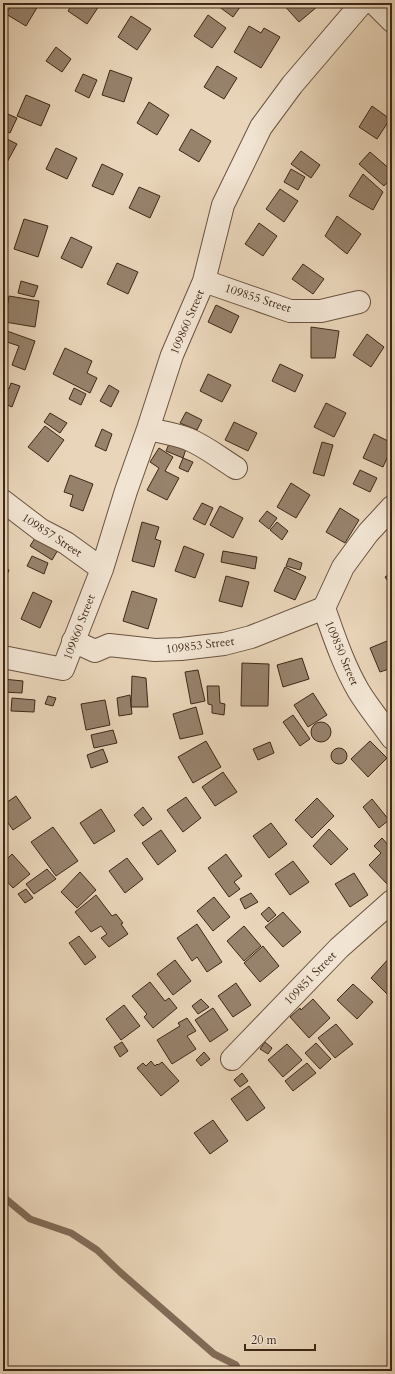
<svg xmlns="http://www.w3.org/2000/svg" width="395" height="1374" font-family="Cardo,serif">
  <style>
    .lines { fill: none; stroke-linecap: round; stroke-linejoin: round }
    .stream { stroke: #826c58; stroke-width: 7 }
    .building { fill: #97826c; stroke: #3f2818 }
    .street-casing { stroke: #6a5340; stroke-width: 24 }
    .street { stroke: #f1e4d2; stroke-width: 22 }
    .labels { text-anchor: middle; dominant-baseline: central; stroke-width: 3.5; stroke-linejoin: round; paint-order: stroke }
    .street-label { font-size: 12px; fill: #3f2818; stroke: #f1e4d2 }
  </style>
  <rect width="100%" height="100%" fill="#e9d5b9"/>
  <filter id="stains"><feTurbulence type="fractalNoise" baseFrequency=".005" numOctaves="4"/><feColorMatrix values="0 0 0 0 .2 0 0 0 0 .09 0 0 0 0 .02 0 0 0 .5 -.17"/></filter>
  <radialGradient id="worn" r=".72"><stop offset=".6" stop-color="#630" stop-opacity="0"/><stop offset="1" stop-color="#630" stop-opacity=".3"/></radialGradient>
  <g class="lines">
    <path class="stream" d="M3,1198L7,1200L30,1219L71,1233L97,1250L120,1272L214,1354L236,1365L239,1371"/>
  </g>
  <path class="building" d="M13,3H34L38,6L26,26L6,14Z
    M73,3H101L87,24L68,11Z
    M214,3H243L233,17Z
    M282,3H316L318,6L299,22Z
    M208,15L226,28L212,48L194,36Z
    M131,16L151,29L137,50L118,37Z
    M249,26L261,33L264,28L280,37L261,68L234,52Z
    M56,47L71,59L62,72L46,61Z
    M217,66L237,78L224,99L204,87Z
    M110,70L132,78L124,102L102,95Z
    M83,74L97,80L89,98L75,91Z
    M26,95L50,105L41,126L17,116Z
    M149,102L169,115L157,135L137,123Z
    M372,106L390,119L377,139L359,127Z
    M3,112L17,118L10,133L3,130Z
    M191,129L211,141L199,162L179,150Z
    M3,137L17,144L5,166L3,165Z
    M56,148L77,158L67,179L46,169Z
    M301,151L320,165L311,178L291,164Z
    M370,152L392,171V177L384,186L359,164Z
    M102,164L123,174L113,195L92,186Z
    M291,169L305,177L298,190L284,182Z
    M363,174L383,192L373,210L349,196Z
    M139,187L160,196L150,218L129,208Z
    M280,189L298,201L284,222L266,209Z
    M337,216L361,234L347,254L325,236Z
    M24,219L48,226L38,257L14,249Z
    M259,223L277,236L263,256L245,244Z
    M71,237L92,247L82,268L61,258Z
    M117,263L138,272L128,294L107,284Z
    M303,264L324,279L313,294L292,279Z
    M21,281L38,286L34,297L18,293Z
    M9,296L39,301L35,327L5,322Z
    M216,305L239,316L231,333L208,322Z
    M311,327L339,331L335,358H311Z
    M7,331L35,341L25,370L12,365L19,346L4,341Z
    M367,334L384,347L371,367L353,355Z
    M65,348L92,361L87,373L97,378L90,393L53,374Z
    M280,364L303,375L295,392L272,381Z
    M208,374L231,385L222,402L200,391Z
    M11,383L20,386L12,407L3,403V395L6,388L9,389Z
    M109,385L119,391L111,407L100,401Z
    M74,388L86,394L81,405L69,399Z
    M326,403L346,413L334,437L314,427Z
    M186,412L202,420L197,430L180,423Z
    M50,413L67,423L60,433L44,422Z
    M234,422L257,433L248,451L225,440Z
    M45,426L64,440L48,462L28,447Z
    M102,429L112,434L106,451L95,446Z
    M374,434L392,443V447L383,467L363,458Z
    M171,439L187,446L183,458L166,451Z
    M322,442L333,445L324,476L313,473Z
    M159,448L173,457L165,471L179,478L167,500L147,490L159,468L150,462Z
    M183,458L193,462L188,472L179,468Z
    M360,470L377,478L370,492L353,484Z
    M70,475L93,484L83,511L70,506L73,495L64,492Z
    M291,483L310,495L296,518L277,507Z
    M202,503L213,508L205,525L193,519Z
    M220,506L243,518L233,538L210,525Z
    M340,508L359,520L345,543L326,532Z
    M267,511L277,518L269,529L259,521Z
    M142,522L159,527L155,539L161,541L154,567L132,561Z
    M277,522L288,531L282,540L270,530Z
    M37,535L59,548L52,560L30,546Z
    M184,546L204,554L195,578L175,571Z
    M223,551L257,557L255,569L221,562Z
    M32,556L48,563L44,574L27,566Z
    M289,558L302,563L300,570L286,566Z
    M3,567L9,570L3,584Z
    M285,567L306,577L295,600L274,591Z
    M392,572V587L385,577Z
    M226,576L249,582L242,607L219,601Z
    M132,591L157,599L148,629L123,621Z
    M33,592L52,601L40,628L21,619Z
    M392,639V668L380,672L370,648Z
    M302,658L309,679L283,687L277,665Z
    M242,663L269,664L268,706H241Z
    M198,670L205,701L191,704L185,672Z
    M132,676L146,678L148,707H131Z
    M3,679L23,681L22,693L3,692Z
    M207,686H219L220,703L225,704L224,715L212,713V705L208,704Z
    M313,693L327,715L308,727L294,705Z
    M130,695L132,714L119,716L117,698Z
    M48,696L56,698L53,706L45,704Z
    M12,698L35,700L34,712L11,711Z
    M105,700L110,725L86,730L81,704Z
    M196,707L203,734L180,739L173,714Z
    M293,715L310,739L300,746L283,722Z
    M311 732a10 10 0 1 1 20 0a10 10 0 1 1-20 0Z
    M113,730L117,743L94,748L91,735Z
    M206,741L221,767L193,783L178,757Z
    M370,741L387,758L368,777L351,759Z
    M270,742L274,753L258,760L253,749Z
    M331 756a8 8 0 1 1 16 0a8 8 0 1 1-16 0Z
    M103,749L108,762L91,768L87,755Z
    M223,772L237,792L215,806L202,787Z
    M16,796L31,818L13,830L3,816V805Z
    M186,797L201,818L183,832L167,810Z
    M317,798L334,816L312,838L295,820Z
    M372,799L389,820L379,828L363,807Z
    M143,807L152,819L143,826L134,815Z
    M101,809L115,831L94,844L80,823Z
    M271,823L287,844L269,858L253,836Z
    M53,827L78,861L56,876L31,842Z
    M329,829L348,849L331,865L313,846Z
    M161,830L176,851L158,865L142,843Z
    M382,838L389,846L392,844V882L389,886L369,865L381,853L374,846Z
    M12,854L30,874L13,888L3,877V863Z
    M226,854L242,876L234,882L240,889L229,897L208,868Z
    M127,858L143,879L125,893L109,871Z
    M293,861L309,882L290,895L275,874Z
    M47,869L56,879L34,894L26,884Z
    M80,872L96,890L77,908L61,892Z
    M354,873L368,895L350,907L335,884Z
    M26,889L33,898L25,903L18,894Z
    M251,893L258,902L245,909L240,899Z
    M96,895L112,916L116,914L123,923L121,924L128,934L109,947L101,938L107,934L101,926L91,932L75,912Z
    M214,897L230,917L213,931L197,911Z
    M269,907L276,915L268,922L261,914Z
    M283,912L301,932L283,947L265,927Z
    M197,924L222,962L207,972L197,957L192,961L177,938Z
    M244,926L261,946L244,961L227,941Z
    M79,936L96,957L85,965L69,943Z
    M263,946L279,966L260,982L244,963Z
    M392,955V995L390,997L371,978Z
    M175,960L191,981L173,995L157,974Z
    M150,982L165,1001L169,998L177,1008L153,1028L144,1017L147,1014L132,996Z
    M236,983L251,1005L233,1017L218,996Z
    M353,984L373,1002L357,1019L337,1000Z
    M201,999L209,1007L198,1014L192,1006Z
    M313,999L330,1018L309,1038L290,1017L300,1008L301,1010Z
    M124,1005L140,1026L121,1040L106,1019Z
    M213,1008L228,1030L210,1042L195,1020Z
    M187,1018L196,1031L187,1036L196,1049L172,1064L157,1040L180,1026L178,1023Z
    M336,1024L353,1044L335,1058L318,1038Z
    M122,1042L128,1051L120,1057L114,1047Z
    M265,1042L272,1048L268,1054L260,1049Z
    M316,1043L331,1059L320,1069L305,1053Z
    M287,1044L302,1060L283,1077L268,1060Z
    M204,1052L210,1059L201,1066L196,1060Z
    M151,1061L155,1066L157,1064L158,1065L162,1062L179,1081L161,1096L137,1068L143,1063L146,1066Z
    M307,1063L316,1073L293,1091L285,1081Z
    M242,1073L248,1081L240,1087L234,1080Z
    M249,1086L265,1108L247,1121L231,1099Z
    M213,1120L228,1141L210,1154L194,1133Z"/>
  <g class="lines">
    <defs>
      <path id="street" d="M374,3L392,21
        M204,281L290,311H321L359,302
        M148,429C161,432 175,434 188,439C205,446 220,458 236,468
        M3,501L41,530L66,543L102,569
        M392,507L368,533L343,567L324,608C334,636 343,664 358,690C368,707 381,722 392,738
        M73,641L95,651L109,645L155,650L181,649L224,644L251,637L324,608
        M3,657L63,669L102,569L126,491L148,429L172,355L204,281L223,205L261,127L292,85L362,3
        M232,1059L339,948L392,901"/>
    </defs>
    <use href="#street" class="street-casing"/>
    <use href="#street" class="street"/>
  </g>
  <g class="labels">
    <g class="street-label">
      <text transform="translate(258 298) rotate(18)">109855 Street</text>
      <text transform="translate(187 322) rotate(-67)">109860 Street</text>
      <text transform="translate(52 535) rotate(33)">109857 Street</text>
      <text transform="translate(79 627) rotate(-69)">109860 Street</text>
      <text transform="translate(200 645) rotate(-7)">109853 Street</text>
      <text transform="translate(342 653) rotate(67)">109850 Street</text>
      <text transform="translate(310 978) rotate(-46)">109851 Street</text>
    </g>
  </g>
  <rect width="395" height="1374" fill="none" stroke="#e9d5b9" stroke-width="16"/>
  <rect x="4" y="4" width="387" height="1366" fill="none" stroke="#3f2818" stroke-width="2"/>
  <rect x="8" y="8" width="379" height="1358" fill="none" stroke="#3f2818"/>
  <path d="M245 1344v6h70v-6" fill="none" stroke="#3f2818" stroke-width="2"/>
  <text x="251" y="1344" font-size="12" fill="#3f2818" stroke="#f1e4d2" stroke-width="3" paint-order="stroke">20 m</text>
  <rect width="100%" height="100%" filter="url(#stains)"/>
  <rect width="100%" height="100%" fill="url(#worn)"/>
</svg>
